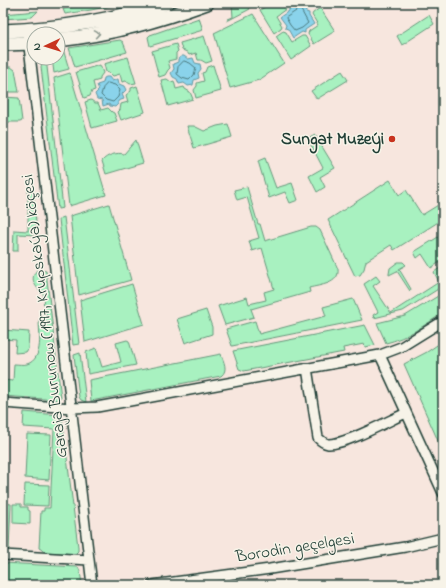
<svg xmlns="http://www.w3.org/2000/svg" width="446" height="588" font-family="'Indie Flower',sans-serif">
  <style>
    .green { fill: #a8f1c0; stroke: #64977a }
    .water { fill: #8ad3eb; stroke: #5f97a2 }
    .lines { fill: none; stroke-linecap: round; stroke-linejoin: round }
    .shore { stroke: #4a797d; stroke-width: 1 }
    .minor-casing { stroke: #1f3d34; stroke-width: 12 }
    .secondary-casing { stroke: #1f3d34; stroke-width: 16 }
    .minor { stroke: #f7f3e8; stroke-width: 9 }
    .secondary { stroke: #f7f3e8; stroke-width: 13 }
    .oneway { stroke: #8b988e }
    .poi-dot { fill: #c8321e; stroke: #f7f3e8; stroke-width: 1.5 }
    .labels { text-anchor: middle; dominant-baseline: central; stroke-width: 3; stroke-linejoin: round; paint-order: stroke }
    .poi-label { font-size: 17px; font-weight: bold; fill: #1f3d34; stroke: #f7f3e8; text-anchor: end }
    .street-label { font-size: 17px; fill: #1f3d34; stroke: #f7f3e8 }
  </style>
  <rect width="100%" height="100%" fill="#f7e6de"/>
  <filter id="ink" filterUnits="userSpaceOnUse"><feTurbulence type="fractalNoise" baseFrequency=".025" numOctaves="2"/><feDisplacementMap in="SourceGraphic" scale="8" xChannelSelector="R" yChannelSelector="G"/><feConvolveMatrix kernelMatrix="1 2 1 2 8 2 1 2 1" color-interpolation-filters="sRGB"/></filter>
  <g filter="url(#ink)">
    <path class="green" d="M89,3H126L91,10L65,14L63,9Z
      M234,3H246L250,9L227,21L228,19L233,17L232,4Z
      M271,3H284L286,7V9L276,16L282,26L281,28L274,33L260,10Z
      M320,8L335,31L314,44L308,34L309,31L318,25L312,15L313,13Z
      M38,11L32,17L3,19V14Z
      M253,14L284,63L259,80L230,88L214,33Z
      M429,15L434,24L402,45L397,36Z
      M199,18L203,30L150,46L148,37L150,35Z
      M283,31L286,32L292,42L302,36H305L311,46L291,60L276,36Z
      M204,36L212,61L206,63L201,60H198L196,53L189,55L187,52L182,50L180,43Z
      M120,40L123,42L127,52L75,67L69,48Z
      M176,44L178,51L176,53V59L168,61L170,68L168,70L165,75L159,77L152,51Z
      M63,49L69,69L54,73L52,58H58V50Z
      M128,57L136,83L130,84L126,81L122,82L120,74L113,76L111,74L106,72L104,64Z
      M43,58H46L63,208L58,209L41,67Z
      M100,65L103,73L100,77V80L93,82L95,90L92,91L90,96L84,98L76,72Z
      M213,65L221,91L196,98L194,90L197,86V83L204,81L202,73L205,72L207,67Z
      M3,67H11L15,70L19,92H3Z
      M342,71L348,80L317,99L311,91Z
      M70,73L106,195L69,206L54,78Z
      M167,79L171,82L174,81L176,89L184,87L185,89L190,92L193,99L168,106L161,80Z
      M137,86L145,112L121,120L118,112L120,110L121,104L128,102L126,95L131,91V88Z
      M3,97L19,98L22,121L20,122H3Z
      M91,100L95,103H98L101,110L108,108L112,112L114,113L117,121L92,128L85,102Z
      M228,124L232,137L194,148L187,126H194L204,131L217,126Z
      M315,135L335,168L320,177L325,187L317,192L309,176L323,168L308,139Z
      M136,140L143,163L106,174L102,161C107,155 117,152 124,154Z
      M265,158L276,188L292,183L298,200L290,203L285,192L269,198L258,161Z
      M390,180L399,195L406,190L422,215L443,202V219L394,250L391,245L366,261L364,269L360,275L355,276L328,220Z
      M247,187L258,224H260L265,241L311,227H316L320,230L338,269C340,284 320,285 309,288L310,292L251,309L254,317L225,325L218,306L247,297L249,304L266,300L264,292L274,289L262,248L252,251L249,241L259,238L247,197L237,200L234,190Z
      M28,188H33L37,235L18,234V251H13L14,230L28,231Z
      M109,204L131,280L79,295L70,216Z
      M64,217L79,344L73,345L59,219Z
      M443,234V260L431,268L422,254L417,258L414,252Z
      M398,262H403L406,265L399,269L411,289L410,291L397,271L389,275V274L390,268Z
      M443,266V286L403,311L374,318L373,315L378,312L364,284L376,276L380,281L373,286L391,313L439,282L434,272Z
      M37,270L46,271L61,398L58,400L3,396V380L13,381L14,364C18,364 23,365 27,364C44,359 39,332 39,320H45L48,317L45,314L47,312L44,309L46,306L43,303L45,301L42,298L44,295C37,288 28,280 37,270Z
      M132,284L144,324L85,342L80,300Z
      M443,293V313C425,325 407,338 386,343L377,323L405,316Z
      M353,299L362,320L232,346L226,329L255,321L259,334L326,316L323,307Z
      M206,310L212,327V334L185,343L177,319Z
      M365,325L375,345L365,347L364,344L343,348L344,352L244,371L239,369L233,351Z
      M3,330L29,332L28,349L26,352L15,353L16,340L3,339Z
      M127,340L129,341L136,365L88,374L86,352L96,348L102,367L121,362L116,343Z
      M443,341V452L404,364L427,352Z
      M80,353L86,402L81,400L79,397L74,355Z
      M221,354C223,361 229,370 221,376L91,401L89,380Z
      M24,412L60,415L62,417L78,547V551L75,554L45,552L39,548L41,511H44V508H50L54,429L23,427Z
      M27,434L51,435L49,480L25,478Z
      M25,484L49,485L48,506L24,505Z
      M3,503L11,504L9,549L3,548Z
      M13,504H21V507H28V510L30,511V524L13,523Z
      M3,563L78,567L80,571L82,585H3Z"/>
    <path class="water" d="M301,3L306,12L309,13V16L314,24L305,30V33L302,32L293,38L288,29L285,28L286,25L280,17L289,11V8L292,9Z
      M182,56H184L188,59L193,58L195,63L200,64L201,69L198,73L199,78L194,80L193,85L188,86L184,83L179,84L177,79L173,77L171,73L174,69L173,64L178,62V59Z
      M106,77H109L112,81L118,79L119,84L124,86L126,90L122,94L124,99L118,101V104L115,107L110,106L109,104L103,106L102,100L97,99L95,94L99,90L97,85L103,83L104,78Z"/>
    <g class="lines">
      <path class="shore" d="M298,10H301L308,23L302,28L295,31L290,25L286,18Z
        M184,61L190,63L196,68L194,75L189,80L182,78L177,74L178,67Z
        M108,83L115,85L120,90L118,97L113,102L106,100L101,95L103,88Z"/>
      <defs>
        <path id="minor" d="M28,38L92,585
          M380,355L443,493
          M307,368L318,438C321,441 324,443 328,444C345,445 388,421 406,413
          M3,403L72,408L97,407L380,355L401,347L443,321
          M3,555L89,560
          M152,585L270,569L405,547L443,538"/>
        <path id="secondary" d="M3,31C57,29 115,20 166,3
          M58,40C111,34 157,21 207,3
          M3,44L34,43"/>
      </defs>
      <use href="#minor" class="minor-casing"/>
      <use href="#secondary" class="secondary-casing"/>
      <use href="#minor" class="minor"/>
      <use href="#secondary" class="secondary"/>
    </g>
    <defs><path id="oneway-chevron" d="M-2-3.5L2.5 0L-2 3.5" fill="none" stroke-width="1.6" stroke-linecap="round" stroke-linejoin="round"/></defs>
    <use class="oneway" href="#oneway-chevron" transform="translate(97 34) rotate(-9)"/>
  </g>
  <circle class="poi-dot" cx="392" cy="139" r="4"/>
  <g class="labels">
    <g class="poi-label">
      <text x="384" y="139">Sungat Muzeýi</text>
    </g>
    <g class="street-label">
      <text transform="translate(45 316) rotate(-97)">Garaja Burunow (1997, Krupskaýa) köçesi</text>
      <text transform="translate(295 548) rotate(-9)">Borodin geçelgesi</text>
    </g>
  </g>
  <rect width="446" height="588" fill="none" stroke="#f7f3e8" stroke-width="16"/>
  <rect x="8" y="8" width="430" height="572" fill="none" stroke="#1f3d34" stroke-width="1.5" filter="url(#ink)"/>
  <g transform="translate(46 46) rotate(266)"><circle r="19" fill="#f7f3e8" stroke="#a1aaa0"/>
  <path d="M0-3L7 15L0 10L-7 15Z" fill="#c8321e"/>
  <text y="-6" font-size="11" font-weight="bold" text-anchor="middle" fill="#1f3d34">N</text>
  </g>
</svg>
